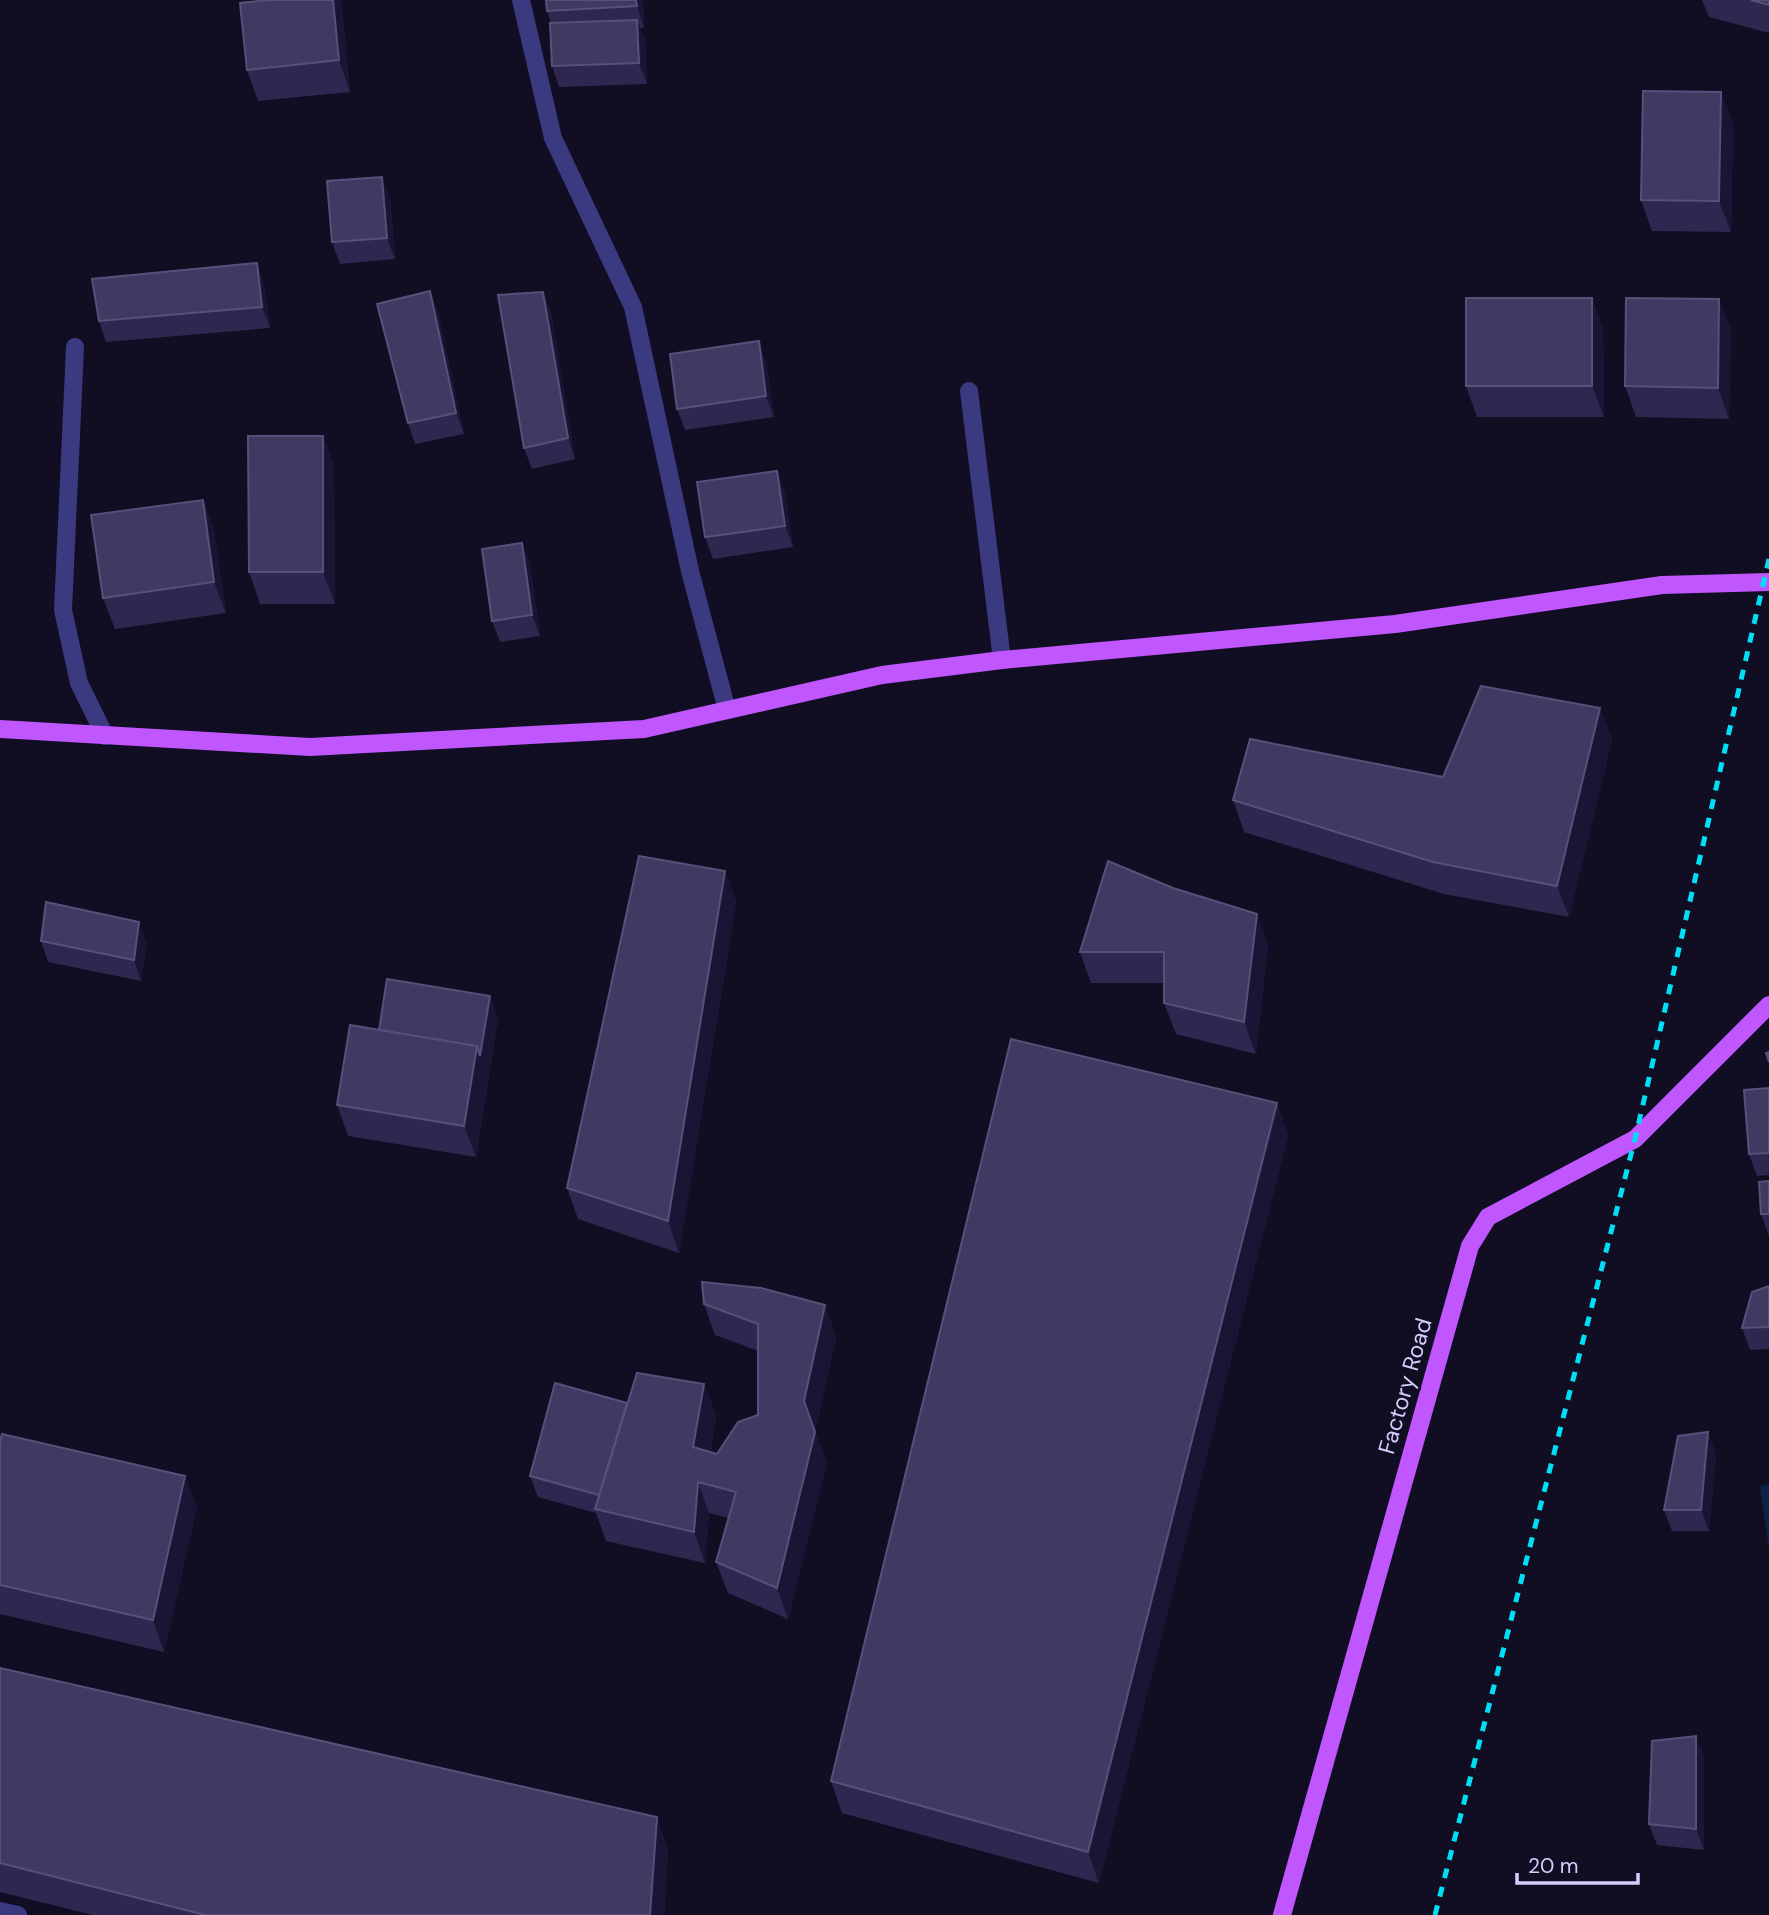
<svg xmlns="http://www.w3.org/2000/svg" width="1769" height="1915" font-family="'DM Sans',sans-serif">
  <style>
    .water { fill: #0d2346 }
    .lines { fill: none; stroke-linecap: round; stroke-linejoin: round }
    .minor { stroke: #3b3980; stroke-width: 18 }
    .major { stroke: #bf56fe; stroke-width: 18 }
    .rail { stroke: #01dff7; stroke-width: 5; stroke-dasharray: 10 9; stroke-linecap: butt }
    .wall { fill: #2e274f }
    .shaded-wall { fill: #1b1535 }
    .building { fill: #403962; stroke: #57507b; stroke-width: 2 }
    .labels { text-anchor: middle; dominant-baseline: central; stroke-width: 6; stroke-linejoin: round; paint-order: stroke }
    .street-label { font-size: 23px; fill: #d4ceff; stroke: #110d22 }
  </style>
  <rect width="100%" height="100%" fill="#110d22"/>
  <path class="water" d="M1769,1484V1551L1760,1486Z"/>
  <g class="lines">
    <path class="minor" d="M521,0L553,138L633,307L690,571L727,710
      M75,347L63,610L79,683L105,736
      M969,391L1002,660
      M0,1911L18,1915"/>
    <path class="major" d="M0,729L310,747L644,729L882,675L1002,660L1395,624L1662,585L1769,582
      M1282,1915L1470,1246L1488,1217L1635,1139L1769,1005"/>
    <path class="rail" d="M1435,1915L1635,1139L1769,559"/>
  </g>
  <path class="wall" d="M269,0H341L350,92L258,101L247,70Z
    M546,0H643L644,28H640L645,41L647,84L559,87L552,66L551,23L547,11Z
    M1702,0H1769V33L1709,17Z
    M1721,92L1733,124L1731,232L1652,231L1641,200Z
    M390,198L395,259L340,264L332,242Z
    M257,263L264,284L270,328L106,342L99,321Z
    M430,291L438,313L464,434L415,444L408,423Z
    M543,292L551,314L575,459L532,469L524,448Z
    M1592,298L1603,329L1604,417H1477L1466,386Z
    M1719,299L1731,331L1729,419L1636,417L1625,386Z
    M766,362L774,417L685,430L677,409Z
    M323,436L334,467L335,604H260L249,572Z
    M777,471L785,492L793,547L713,559L705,537Z
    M203,500L214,531L226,613L115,629L103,598Z
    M522,543L530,564L540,636L500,642L492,621Z
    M1600,708L1612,740L1569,917L1444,894L1244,832L1233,800L1443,777Z
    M725,871L736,902L679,1253L578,1219L567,1188Z
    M41,941L147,944L141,981L48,962Z
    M1268,945L1256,1054L1176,1034L1164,1003V983H1091L1080,952Z
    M498,1017L476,1157L348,1136L337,1105Z
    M1769,1088V1175L1757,1176L1749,1154Z
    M1277,1103L1288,1135L1099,1883L842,1813L831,1781Z
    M1769,1181V1236L1761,1214Z
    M1769,1286V1349L1750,1350L1742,1328Z
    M704,1304L825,1305L836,1337L815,1432L827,1463L788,1619L728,1593L716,1562L728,1518L709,1513L705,1563L606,1541L596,1513L538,1497L530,1476L627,1403L704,1384L716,1416L710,1452L717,1454L758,1415V1351L715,1335Z
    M0,1441L185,1476L197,1507L164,1652L0,1614Z
    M1716,1453L1709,1531H1672L1664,1510Z
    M0,1668L668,1849L664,1915H93L0,1892Z
    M1704,1757V1850L1657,1845L1649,1824Z"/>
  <path class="shaded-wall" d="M333,0H341L350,92L339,60Z
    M636,0H643L644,28L637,6Z
    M637,20L645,41L647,84L639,63Z
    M1721,92L1733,124L1731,232L1719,201Z
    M382,177L390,198L395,259L387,238Z
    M257,263L264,284L270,328L262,307Z
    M430,291L438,313L464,434L456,413Z
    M543,292L551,314L575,459L568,438Z
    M1592,298L1603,329L1604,417L1592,386Z
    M1719,299L1731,331L1729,419L1718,388Z
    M759,341L766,362L774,417L766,396Z
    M323,436L334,467L335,604L323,572Z
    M777,471L785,492L793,547L785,526Z
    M203,500L214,531L226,613L214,582Z
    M522,543L530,564L540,636L532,615Z
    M1600,708L1612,740L1569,917L1557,886Z
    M725,871L736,902L679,1253L668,1221Z
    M1257,914L1268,945L1256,1054L1244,1022Z
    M139,922L147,944L141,981L134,960Z
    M490,996L498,1017L488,1078L480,1056Z
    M477,1046L488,1078L476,1157L464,1126Z
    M1277,1103L1288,1135L1099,1883L1088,1852Z
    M825,1305L836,1337L815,1432L827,1463L788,1619L777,1588L804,1401Z
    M704,1384L716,1416L705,1478L693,1447Z
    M1708,1432L1716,1453L1709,1531L1701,1510Z
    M185,1476L197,1507L164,1652L153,1620Z
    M698,1482L709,1513L705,1563L694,1532Z
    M1696,1736L1704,1757V1850L1696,1829Z
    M657,1817L668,1849L664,1915H650Z"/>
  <path class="building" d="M269,0H333L339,60L247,70L240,3Z
    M546,0H636L637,6L547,11Z
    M1751,0H1769V5Z
    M637,20L639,63L552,66L550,23Z
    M1643,91L1721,92L1719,201L1641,200Z
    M382,177L387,238L332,242L327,181Z
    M257,263L262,307L99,321L92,279Z
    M430,291L456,413L408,423L377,304Z
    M543,292L568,438L524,448L498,295Z
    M1466,298H1592V386H1466Z
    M1626,298L1719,299L1718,388L1625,386Z
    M759,341L766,396L677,409L670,354Z
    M248,436H323V572H249Z
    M777,471L785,526L705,537L697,482Z
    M203,500L214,582L103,598L91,515Z
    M522,543L532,615L492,621L482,549Z
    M1481,686L1600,708L1557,886L1433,862L1233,800L1250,739L1443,777Z
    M639,856L725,871L668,1221L567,1188Z
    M1108,861L1173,888L1257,914L1244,1022L1164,1003V952H1080Z
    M46,902L139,922L134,960L41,941Z
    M387,979L490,996L480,1056L477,1046L379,1030Z
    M350,1025L477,1046L464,1126L337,1105Z
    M1011,1039L1277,1103L1088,1852L831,1781Z
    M1769,1052V1062L1766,1053Z
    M1769,1088V1153L1749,1154L1744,1090Z
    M1769,1181V1214H1761L1759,1182Z
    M702,1282L761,1288L825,1305L804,1401L815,1432L777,1588L716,1562L736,1492L698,1482L694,1532L595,1509L637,1373L704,1384L693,1447L717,1454L738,1422L758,1415V1324L704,1304Z
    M1769,1286V1327L1742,1328L1752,1292Z
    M555,1383L627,1403L599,1495L530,1476Z
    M1708,1432L1701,1510H1664L1678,1436Z
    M2,1434L185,1476L153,1620L0,1585V1441Z
    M0,1668L657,1817L650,1915H205L0,1863Z
    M1696,1736V1829L1649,1824L1652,1741Z"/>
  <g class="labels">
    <g class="street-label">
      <text transform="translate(1405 1386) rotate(-74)">Factory Road</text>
    </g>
  </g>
  <path d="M1517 1873v10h121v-10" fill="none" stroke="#d4ceff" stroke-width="3.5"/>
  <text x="1528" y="1873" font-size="21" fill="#d4ceff" stroke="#110d22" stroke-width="5" paint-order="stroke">20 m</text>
</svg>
